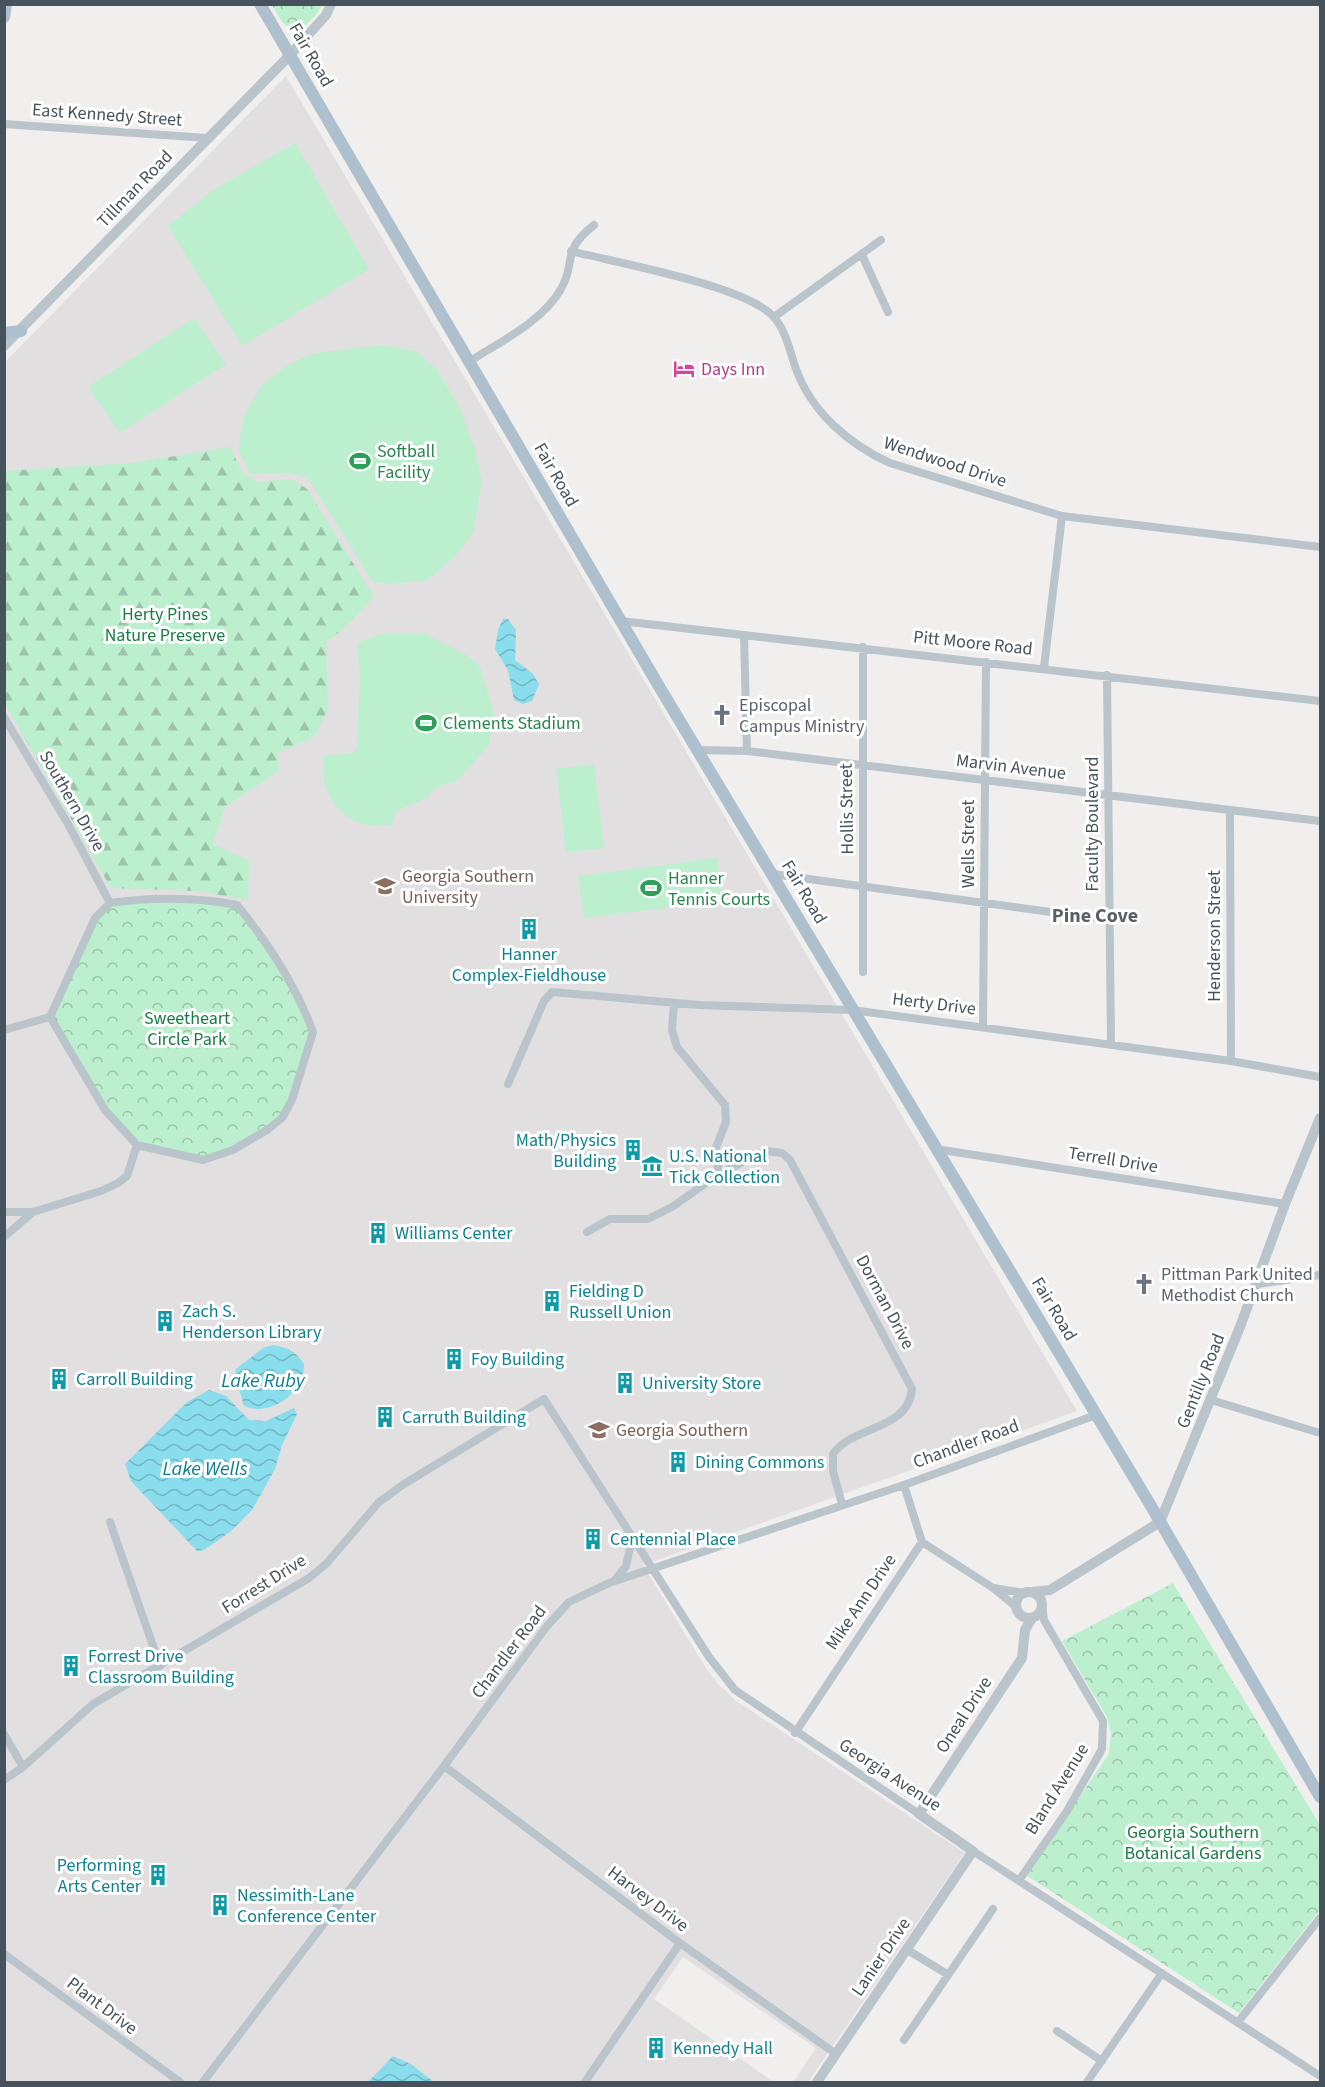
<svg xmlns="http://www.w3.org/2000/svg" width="1325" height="2087" font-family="'Source Sans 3',sans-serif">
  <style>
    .education { fill: #e2dfe0 }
    .grass { fill: #bcefcd }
    .forest { fill: url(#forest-firs) }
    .park { fill: url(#park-crowns) }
    .water { fill: url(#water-waves) }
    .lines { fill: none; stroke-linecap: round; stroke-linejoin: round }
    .minor { stroke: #b9c4cb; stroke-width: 8 }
    .tertiary { stroke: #b9c4cb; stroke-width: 10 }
    .primary { stroke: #aebfcd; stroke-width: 12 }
    .labels { text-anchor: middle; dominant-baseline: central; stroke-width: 6; stroke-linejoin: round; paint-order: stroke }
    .street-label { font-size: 18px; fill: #46535c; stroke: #fff }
    .hotel-label { font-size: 18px; fill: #b23c85; stroke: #fff; text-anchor: start }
    .leisure-label { font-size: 18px; fill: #27864d; stroke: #fff; text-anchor: start }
    .park-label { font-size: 18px; fill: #167d44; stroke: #fff }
    .worship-label { font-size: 18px; fill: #5b616d; stroke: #fff; text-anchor: start }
    .education-label { font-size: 18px; fill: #785e54; stroke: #fff; text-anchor: start }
    .culture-label { font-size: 18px; fill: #0d838f; stroke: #fff; text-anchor: start }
    .neighbourhood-label { font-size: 20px; font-weight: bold; fill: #5b5f63; stroke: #fff }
    .water-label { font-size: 20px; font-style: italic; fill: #0d7f92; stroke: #fff }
  </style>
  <defs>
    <pattern id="forest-firs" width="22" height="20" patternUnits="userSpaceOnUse" patternTransform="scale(1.5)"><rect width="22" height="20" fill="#bcefcd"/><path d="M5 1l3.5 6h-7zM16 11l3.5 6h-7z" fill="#9bc4aa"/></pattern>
    <pattern id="park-crowns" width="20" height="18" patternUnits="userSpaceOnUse" patternTransform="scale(1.5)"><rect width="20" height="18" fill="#bcefcd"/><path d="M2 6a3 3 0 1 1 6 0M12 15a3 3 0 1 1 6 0" fill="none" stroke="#9bc4aa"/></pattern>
    <pattern id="water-waves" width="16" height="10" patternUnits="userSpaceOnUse" patternTransform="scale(1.5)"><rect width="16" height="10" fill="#89ddec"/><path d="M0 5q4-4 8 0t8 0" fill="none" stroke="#72b6c2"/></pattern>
  </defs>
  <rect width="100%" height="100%" fill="#f1eeee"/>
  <path class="education" d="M286,76L1077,1411L643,1565L704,1665L717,1683L735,1700L965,1853L808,2082H793L816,2048L683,1957L654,1999L774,2082H5V362Z"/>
  <path class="grass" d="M295,143L369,269L242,346L168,226L213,190Z
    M194,318L226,364L120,433L88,387Z
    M382,345L416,351L436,369L459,406L474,446L482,482L473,532L457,554L436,573L425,581L390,584L373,582L307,477L289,473L250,474L238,449L244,416L261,386L287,365L315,353Z
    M381,634H425L468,656L480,667L493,710L489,745L458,780L436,787L427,798L396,811L392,825C385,825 375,827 368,825C333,817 320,789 324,756L352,753L357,749L360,676L357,643Z
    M594,764L604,848L566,852L556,769Z
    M717,858L723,901L584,918L578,876Z"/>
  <path class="forest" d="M230,447L242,472L257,482L292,479L307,489L374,597L341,631L326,642L328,709L314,737L277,753L279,771L225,807L213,844L249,861L248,900L197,891L111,888L5,704V471L133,463Z"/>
  <path class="park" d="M272,5H322C316,16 299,38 285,25C280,20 276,11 272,5Z
    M144,898L237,905L266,943L313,1032L292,1100L267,1130L203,1160L137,1145L105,1110L50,1017L95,918L110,903Z
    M1173,1583L1320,1825V1910L1239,2013L1026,1875L1109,1754L1111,1733L1107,1717L1062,1641Z"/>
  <path class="water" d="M503,619H508L516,630L515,660L532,673L539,684L532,701L523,704L514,700L508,670L495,649L498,630Z
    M273,1345C290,1349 293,1349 304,1364C306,1393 267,1419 243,1405C243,1391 231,1384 236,1369L263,1348Z
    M209,1390L226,1396L249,1420L266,1421L294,1408L297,1414L282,1445L275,1469L252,1510L230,1532L204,1550L197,1551L131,1481L125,1464L187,1402Z
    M393,2056L411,2064L434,2082H368Z"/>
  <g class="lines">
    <path class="minor" d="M4,124L207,138
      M571,251C617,263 743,285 773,316C786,330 790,352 796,369C812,413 850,445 890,463L1062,516L1320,547
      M862,255L888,312
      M774,317L881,240
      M470,361C500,342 543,321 561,289C577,261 560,252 594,225
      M621,621L1320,701
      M744,635L747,751
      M1044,667L1062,516
      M1107,675L1111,1044
      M4,717L68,824L110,903
      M697,750L747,751L1320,821
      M1230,811L1231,1061
      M772,874L1109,920
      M863,972V647
      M674,1003L672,1030L677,1047L725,1105L726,1122L715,1150L719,1174
      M50,1017L95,918L110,903C153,897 195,897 237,905C269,944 296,986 313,1032L292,1100L282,1118L267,1130L233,1150L203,1160L137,1145
      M50,1017L105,1110L137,1145
      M983,1027L986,662
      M4,1030L50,1017
      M508,1084L544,1001L552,992L699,1005L852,1010L1231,1061L1320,1077
      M936,1149L1285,1204
      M4,1212H33L101,1191L118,1183L127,1176L137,1145
      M587,1232L610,1219H648L672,1207L719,1174L765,1151L782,1153L790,1160L912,1389C908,1431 853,1425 833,1454V1471L842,1504
      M4,1237L33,1212
      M1257,1284L1320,1275
      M1211,1400L1320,1433
      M904,1485L922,1542
      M110,1522L160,1666
      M922,1542L993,1588L1015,1606
      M615,1580L626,1566L632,1539
      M994,1588L1024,1593
      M795,1733L922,1542
      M4,1734L23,1767
      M444,1766L680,1943L836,2054
      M4,1780L23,1767L93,1704L309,1578L327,1563L379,1502L404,1484L544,1399L709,1657L735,1690L919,1814
      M973,1851L1320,2076
      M1020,1879L1067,1811L1102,1749L1103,1721L1044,1620L1042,1606
      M906,1949L947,1974
      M4,1954L180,2082
      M1238,2022L1320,1918
      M1057,2031L1102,2061
      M904,2040L993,1909
      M203,2082L444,1766L547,1626L569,1602L609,1583L904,1485L1096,1415
      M585,2082L680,1943
      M1087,2082L1162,1973"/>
    <path class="tertiary" d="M4,346L290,55L326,15L331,4
      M1016 1605a13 13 0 1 1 26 0a13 13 0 1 1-26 0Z
      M1032,1592L1050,1590L1160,1522L1240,1327L1285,1204L1320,1118
      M817,2082L973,1851L919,1814L1022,1658L1025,1630L1032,1618"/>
    <path class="primary" d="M260,4L660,688L1151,1506L1320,1797
      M4,17L6,4
      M4,333L21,331"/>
  </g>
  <defs>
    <symbol id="hotel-bare" viewBox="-9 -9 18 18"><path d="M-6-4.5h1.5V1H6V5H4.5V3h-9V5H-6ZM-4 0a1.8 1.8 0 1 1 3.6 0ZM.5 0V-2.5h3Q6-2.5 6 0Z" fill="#d1479c" stroke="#fff" stroke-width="2.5" paint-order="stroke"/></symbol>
    <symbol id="stadium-bare" viewBox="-9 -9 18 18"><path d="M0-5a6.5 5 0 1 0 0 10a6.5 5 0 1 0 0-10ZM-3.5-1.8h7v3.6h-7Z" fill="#2e9e5b" stroke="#fff" stroke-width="2.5" paint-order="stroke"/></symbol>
    <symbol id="church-bare" viewBox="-9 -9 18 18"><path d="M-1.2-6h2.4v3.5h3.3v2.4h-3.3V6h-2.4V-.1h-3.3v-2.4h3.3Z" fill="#6b7280" stroke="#fff" stroke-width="2.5" paint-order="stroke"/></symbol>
    <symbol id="university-bare" viewBox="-9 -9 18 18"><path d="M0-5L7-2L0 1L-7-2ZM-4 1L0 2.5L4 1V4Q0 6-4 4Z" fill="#8d6e63" stroke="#fff" stroke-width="2.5" paint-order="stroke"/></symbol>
    <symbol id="building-bare" viewBox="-9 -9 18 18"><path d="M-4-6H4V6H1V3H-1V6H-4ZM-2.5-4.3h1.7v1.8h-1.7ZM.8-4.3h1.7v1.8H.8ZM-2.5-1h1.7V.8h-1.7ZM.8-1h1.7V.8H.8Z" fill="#0f9aa8" stroke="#fff" stroke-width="2.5" paint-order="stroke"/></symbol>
    <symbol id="museum-bare" viewBox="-9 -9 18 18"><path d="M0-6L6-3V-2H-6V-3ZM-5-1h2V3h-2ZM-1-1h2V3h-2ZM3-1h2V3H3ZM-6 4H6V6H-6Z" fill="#0f9aa8" stroke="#fff" stroke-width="2.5" paint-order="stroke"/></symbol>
  </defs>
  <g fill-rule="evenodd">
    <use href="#hotel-bare" x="669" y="354" width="30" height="30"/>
    <use href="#stadium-bare" x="345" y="446" width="30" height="30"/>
    <use href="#church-bare" x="707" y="700" width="30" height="30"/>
    <use href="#stadium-bare" x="411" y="708" width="30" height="30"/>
    <use href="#university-bare" x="370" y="871" width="30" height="30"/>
    <use href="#stadium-bare" x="636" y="873" width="30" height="30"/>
    <use href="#building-bare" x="514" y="914" width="30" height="30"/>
    <use href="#building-bare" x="618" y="1135" width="30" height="30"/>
    <use href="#museum-bare" x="637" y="1151" width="30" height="30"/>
    <use href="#building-bare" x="363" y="1218" width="30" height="30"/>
    <use href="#church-bare" x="1129" y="1269" width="30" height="30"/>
    <use href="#building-bare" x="537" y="1286" width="30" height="30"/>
    <use href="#building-bare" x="150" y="1306" width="30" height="30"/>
    <use href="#building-bare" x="439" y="1344" width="30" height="30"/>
    <use href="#building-bare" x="44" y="1364" width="30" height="30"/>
    <use href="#building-bare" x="610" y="1368" width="30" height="30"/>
    <use href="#building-bare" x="370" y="1402" width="30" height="30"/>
    <use href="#university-bare" x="584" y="1415" width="30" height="30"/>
    <use href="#building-bare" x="663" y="1447" width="30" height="30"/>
    <use href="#building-bare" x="578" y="1524" width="30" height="30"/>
    <use href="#building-bare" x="56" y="1651" width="30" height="30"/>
    <use href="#building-bare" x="143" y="1860" width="30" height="30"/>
    <use href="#building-bare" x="205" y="1890" width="30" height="30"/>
    <use href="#building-bare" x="641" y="2033" width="30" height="30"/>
  </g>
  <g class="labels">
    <g class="street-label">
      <text transform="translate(311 55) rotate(60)">Fair Road</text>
      <text transform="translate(107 115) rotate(4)">East Kennedy Street</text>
      <text transform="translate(135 189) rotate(-46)">Tillman Road</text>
      <text transform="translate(945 462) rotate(18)">Wendwood Drive</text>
      <text transform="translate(556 475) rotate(60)">Fair Road</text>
      <text transform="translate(973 643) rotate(6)">Pitt Moore Road</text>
      <text transform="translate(1011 767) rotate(7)">Marvin Avenue</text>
      <text transform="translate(72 801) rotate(60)">Southern Drive</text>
      <text transform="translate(847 809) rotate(-91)">Hollis Street</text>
      <text transform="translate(1092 824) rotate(-90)">Faculty Boulevard</text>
      <text transform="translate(968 844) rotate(-90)">Wells Street</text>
      <text transform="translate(804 892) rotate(59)">Fair Road</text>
      <text transform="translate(1214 936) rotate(-90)">Henderson Street</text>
      <text transform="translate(934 1004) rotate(7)">Herty Drive</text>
      <text transform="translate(1113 1160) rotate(9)">Terrell Drive</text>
      <text transform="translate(885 1302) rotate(62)">Dorman Drive</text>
      <text transform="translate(1054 1309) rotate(59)">Fair Road</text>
      <text transform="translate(1201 1381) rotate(-68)">Gentilly Road</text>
      <text transform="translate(966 1444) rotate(-20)">Chandler Road</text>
      <text transform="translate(264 1584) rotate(-32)">Forrest Drive</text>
      <text transform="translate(861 1602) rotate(-56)">Mike Ann Drive</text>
      <text transform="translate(509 1652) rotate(-53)">Chandler Road</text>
      <text transform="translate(964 1715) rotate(-57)">Oneal Drive</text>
      <text transform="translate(890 1775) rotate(33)">Georgia Avenue</text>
      <text transform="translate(1057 1789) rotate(-58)">Bland Avenue</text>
      <text transform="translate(648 1899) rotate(37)">Harvey Drive</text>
      <text transform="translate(881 1957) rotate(-56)">Lanier Drive</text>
      <text transform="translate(102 2006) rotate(37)">Plant Drive</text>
    </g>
    <g class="hotel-label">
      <text x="701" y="369">Days Inn</text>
    </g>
    <g class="leisure-label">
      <text x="377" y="451">Softball<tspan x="377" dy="21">Facility</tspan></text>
      <text x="443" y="723">Clements Stadium</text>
      <text x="668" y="878">Hanner<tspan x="668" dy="21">Tennis Courts</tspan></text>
    </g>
    <g class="park-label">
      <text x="165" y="614">Herty Pines<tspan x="165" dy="21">Nature Preserve</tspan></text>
      <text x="187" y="1018">Sweetheart<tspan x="187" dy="21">Circle Park</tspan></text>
      <text x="1193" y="1832">Georgia Southern<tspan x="1193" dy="21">Botanical Gardens</tspan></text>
    </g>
    <g class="worship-label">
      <text x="739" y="705">Episcopal<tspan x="739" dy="21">Campus Ministry</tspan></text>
      <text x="1161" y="1274">Pittman Park United<tspan x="1161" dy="21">Methodist Church</tspan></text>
    </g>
    <g class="education-label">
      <text x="402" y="876">Georgia Southern<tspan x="402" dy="21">University</tspan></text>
      <text x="616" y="1430">Georgia Southern</text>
    </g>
    <g class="culture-label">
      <text x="529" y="954" text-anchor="middle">Hanner<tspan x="529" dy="21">Complex-Fieldhouse</tspan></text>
      <text x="616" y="1140" text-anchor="end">Math/Physics<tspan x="616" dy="21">Building</tspan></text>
      <text x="669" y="1156">U.S. National<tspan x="669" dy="21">Tick Collection</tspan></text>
      <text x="395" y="1233">Williams Center</text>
      <text x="569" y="1291">Fielding D<tspan x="569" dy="21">Russell Union</tspan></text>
      <text x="182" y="1311">Zach S.<tspan x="182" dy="21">Henderson Library</tspan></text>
      <text x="471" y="1359">Foy Building</text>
      <text x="76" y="1379">Carroll Building</text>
      <text x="642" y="1383">University Store</text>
      <text x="402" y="1417">Carruth Building</text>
      <text x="695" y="1462">Dining Commons</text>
      <text x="610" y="1539">Centennial Place</text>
      <text x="88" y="1656">Forrest Drive<tspan x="88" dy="21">Classroom Building</tspan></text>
      <text x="141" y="1865" text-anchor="end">Performing<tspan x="141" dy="21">Arts Center</tspan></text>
      <text x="237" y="1895">Nessimith-Lane<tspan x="237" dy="21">Conference Center</tspan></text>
      <text x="673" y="2048">Kennedy Hall</text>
    </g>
    <g class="neighbourhood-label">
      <text x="1095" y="916">Pine Cove</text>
    </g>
    <g class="water-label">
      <text x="263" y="1381">Lake Ruby</text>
      <text x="205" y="1469">Lake Wells</text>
    </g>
  </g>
  <rect width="1325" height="2087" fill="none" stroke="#46535c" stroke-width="12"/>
</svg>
